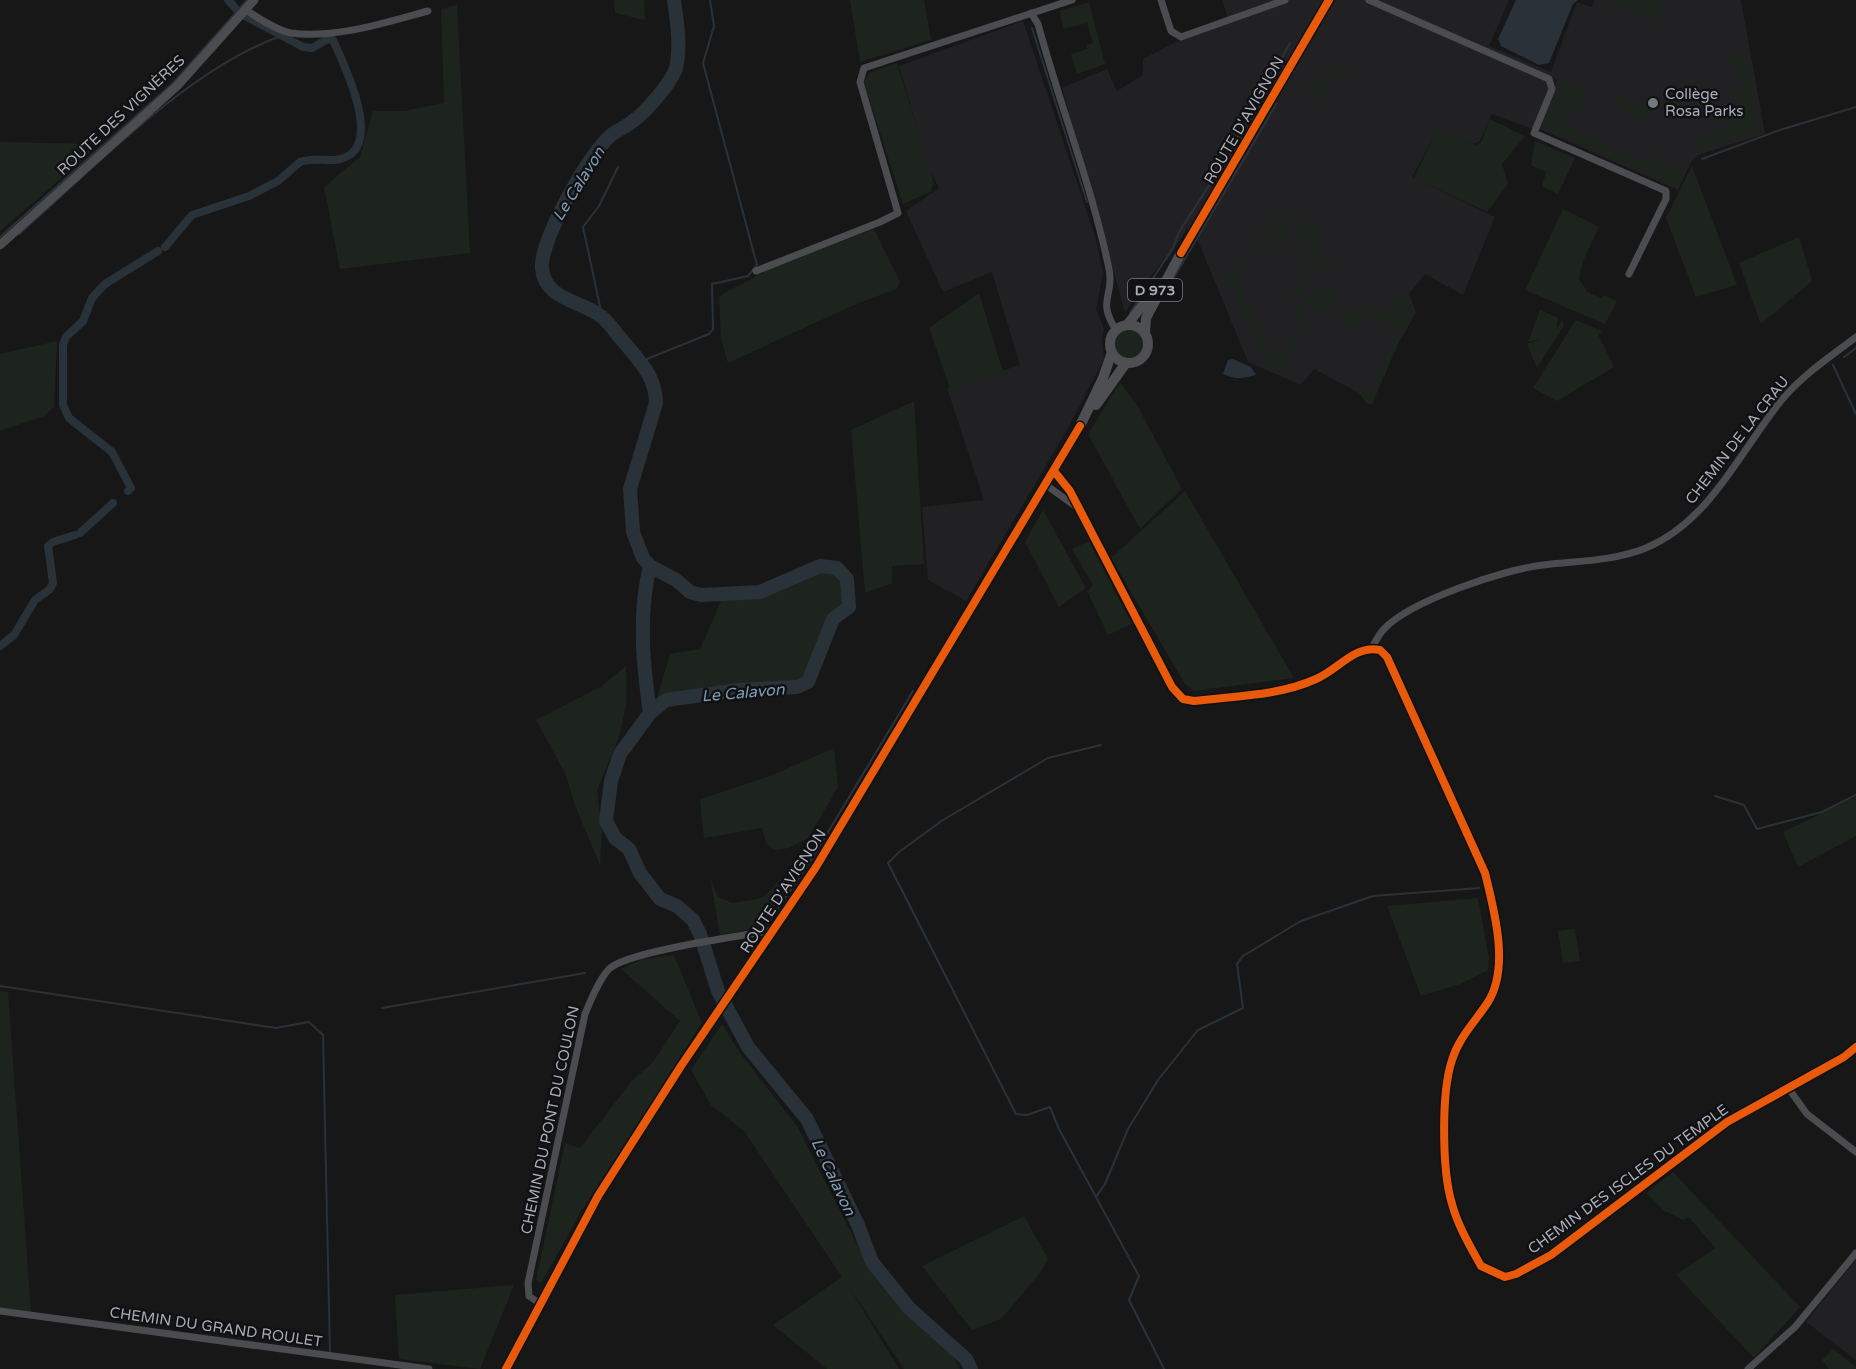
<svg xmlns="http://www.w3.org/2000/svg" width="1856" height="1369" font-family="'Varela Round',sans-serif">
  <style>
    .built { fill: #212123 }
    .green { fill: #1d241e }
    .water { fill: #2a3239 }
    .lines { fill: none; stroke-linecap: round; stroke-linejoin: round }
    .stream { stroke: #2a3239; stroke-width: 2 }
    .canal { stroke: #2a3239; stroke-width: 8 }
    .river { stroke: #2a3239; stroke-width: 14 }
    .minor { stroke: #4b4c50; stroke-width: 7 }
    .tertiary { stroke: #4b4c50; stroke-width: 9 }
    .primary { stroke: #4d4f52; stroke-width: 10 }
    .cycleway-casing { stroke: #111113; stroke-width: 11 }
    .cycleway { stroke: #e8590c; stroke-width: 8 }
    .poi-dot { fill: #757880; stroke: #111113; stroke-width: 2 }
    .labels { text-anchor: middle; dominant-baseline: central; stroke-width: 5; stroke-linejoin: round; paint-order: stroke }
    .shield { fill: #111113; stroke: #7b7e86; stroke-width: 1.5 }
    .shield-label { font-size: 14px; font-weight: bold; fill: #a8adb8 }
    .poi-label { font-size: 15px; fill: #a8adb8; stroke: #111113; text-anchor: start }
    .street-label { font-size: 15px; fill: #a8adb8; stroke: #111113 }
    .water-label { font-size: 16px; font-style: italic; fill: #7f9bb3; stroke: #111113 }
  </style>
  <rect width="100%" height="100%" fill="#171717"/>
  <path class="built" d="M1222,0H1509L1489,46L1551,72L1577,2L1591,7L1595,0H1741L1765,134L1698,155L1691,162L1678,190L1538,128L1557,80L1553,77L1533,129L1492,114L1480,141L1474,144L1437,131L1412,177L1495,217L1463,295L1425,274L1409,294L1416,312L1368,398L1314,369L1301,385L1248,362L1199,243L1187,229L1167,261L1166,256L1125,312L1062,88L1107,69L1117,91L1143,75V59L1227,16Z
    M1023,21L1096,239L1103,273L1096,309L1104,329L1102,338L1104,359L1068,428L966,601L928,580L922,507L984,500L947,388L1020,365L992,272L943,292L906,211L939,188L929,169L899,66Z
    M1856,1259V1360L1806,1322Z"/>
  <path class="green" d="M614,0H644L645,20L615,13Z
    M850,0H924L931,40L860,62Z
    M1605,0H1664L1653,22Z
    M1089,2L1105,64L1077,74L1071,54L1087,49L1086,45L1093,43L1087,23L1063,29L1060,11Z
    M457,5L470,253L340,269L324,187L360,157L373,111H404L444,103L441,9Z
    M1731,50L1748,58L1753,75L1725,62Z
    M1353,58L1345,78L1335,73L1316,104L1308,98L1307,92L1311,82Z
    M897,63L934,183L930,192L903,204L864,83L869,73Z
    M1739,74L1752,79L1759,131L1699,150L1693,146L1701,134L1710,137L1713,132L1722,135L1726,126L1717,122L1718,119L1724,121L1730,111L1724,107L1727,102L1735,106L1739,98L1730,94L1733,88L1742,91L1747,82L1738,77Z
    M1560,80L1575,87L1583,85L1589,88L1582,103L1586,105L1583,112L1574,108L1566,125L1644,163L1649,155L1682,170L1676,187L1541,126Z
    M1616,94L1651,110L1647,119L1612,104Z
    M1490,119L1525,136L1502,164L1508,184L1487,212L1414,178L1437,130L1476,145L1481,142Z
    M1535,141L1575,158L1558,194L1542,186L1546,172L1531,165Z
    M0,142L97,144L80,162L0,231Z
    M1692,166L1737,285L1696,297L1666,218Z
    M1274,208C1276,226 1248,260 1238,278L1266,347L1282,356L1301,322L1293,310L1294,306L1299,305L1308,317V322L1287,359L1275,371L1264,362L1225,273L1228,271L1236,274Z
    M1563,209L1599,227L1583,261L1579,278L1587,292L1602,298L1604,295L1617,302L1605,324L1525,290Z
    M1289,213L1322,231L1317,239L1324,260L1334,265V270L1327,274L1320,271L1288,215Z
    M1281,218L1311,274L1309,283L1297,295L1289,290L1307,282L1308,276L1290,240L1270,249L1276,225Z
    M874,229L900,282L896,289L854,305L728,363L721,339L719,298C730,286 747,285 758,274Z
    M1799,237L1812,281L1761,324L1739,263Z
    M1309 300a14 14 0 1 1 28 0a14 14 0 1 1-28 0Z
    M979,293L1003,372L951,391L929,328Z
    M1392,294L1414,307L1372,404H1367L1356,389L1368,394L1400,330L1365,313L1353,330H1346L1341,320L1346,311L1373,306L1383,313L1392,303L1390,298Z
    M1540,310L1558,318L1556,329L1561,322L1560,318L1564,325L1537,368L1527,344L1541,339L1528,342Z
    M1576,320L1602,331L1598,335L1614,367L1557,401L1533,388Z
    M1115 344a14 14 0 1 1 28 0a14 14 0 1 1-28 0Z
    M57,341L54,407L44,416L0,431V354Z
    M1120,382L1138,407L1182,489L1140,529L1088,434Z
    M914,401L924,564L892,566V583L865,593L851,430Z
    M1185,491L1294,678L1194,691L1185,684L1111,558Z
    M1043,510L1086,588L1059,607L1025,542Z
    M1089,541L1132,624L1108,635L1087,591L1093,585L1072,549Z
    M820,570L834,571L842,581L844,605L829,617L804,677C789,690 759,685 740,686C714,687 679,689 656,701L670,654L700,649L722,599L760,598Z
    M626,666V706L619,737L597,790L602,832L600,865L576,808L565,773L536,720L602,686Z
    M834,748L838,787L808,838L789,848L774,850L766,843L762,828L704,838L700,799L770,776Z
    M1856,797V836L1798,867L1783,832Z
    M710,877L718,897L732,903L762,898L780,880L792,883L760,927L720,935Z
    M1478,898L1489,958L1488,970L1460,984L1421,996L1387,906Z
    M1575,929L1580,961L1563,963L1558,931Z
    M674,955L702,1023L581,1212L541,1283L536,1280L565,1143L580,1148L631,1082L653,1062L680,1021L621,969L643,959Z
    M0,991L8,992L31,1312L0,1308Z
    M722,1024L740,1053L797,1126L866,1262L883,1285L952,1354L960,1369H904L849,1287L899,1369H827L773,1325L842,1277L744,1131L711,1105L691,1070Z
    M1673,1172L1800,1307L1754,1358L1676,1275L1715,1248L1689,1217L1683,1220L1663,1210L1646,1193Z
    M1024,1216L1048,1259L1040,1273L1001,1319L972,1330L922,1266Z
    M514,1285L480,1369L399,1359L395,1295Z
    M1833,1349L1856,1367V1369H1829L1822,1360Z"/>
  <path class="water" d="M1516,0H1593H1578L1573,4L1549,63L1539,65L1501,46L1498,39Z
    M1233,359L1251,367L1256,375C1245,378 1234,380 1223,374L1228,360Z"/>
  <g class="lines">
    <path class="stream" d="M1032,28L1087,202
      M1702,159L1780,130L1856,107
      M19,234C92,170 188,69 281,36
      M0,237L173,83L247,0
      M1173,279L1277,103
      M1130,313L1173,248L1179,232L1226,159L1290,43
      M602,316L583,227L599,206L618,167
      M1844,357L1856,348
      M642,361L709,334L713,329L712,284L748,276L757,265L703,63L714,26L710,0
      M1833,365L1856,414
      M1101,745L1048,758L943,820L899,852L888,863L1016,1114L1027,1115L1050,1107L1059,1129L1139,1276L1129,1300L1164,1369
      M1715,796L1744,805L1757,829L1822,812L1856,795
      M767,924L810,862L913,691
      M0,986L276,1028L309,1022L323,1035L330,1353
      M382,1008L585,973
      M1096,1197L1105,1184L1128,1129L1158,1080L1198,1030L1243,1008L1237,964L1243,956L1301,921L1373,896L1479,888"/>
    <path class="canal" d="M228,0L238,11
      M165,247L192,215L249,196L278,181L300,162C314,156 332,164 346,157C382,140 343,63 333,40L328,39L312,48L303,47L245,16
      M128,491L131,488L112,452L69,418L63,405V345L66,337L83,321L92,298L105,284L158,251
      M80,533L113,503
      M0,646L14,635L35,600L50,589L53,583L48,546L53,542L75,535"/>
    <path class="river" d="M674,0C677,21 681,47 676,68C672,82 645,113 633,121C626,127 617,130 610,136C589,154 540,240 542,268C544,300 583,301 602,317C610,323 616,334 623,341C639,361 656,376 656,403L630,489L633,532L643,558L650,566L676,580L690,592L701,595L760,592L820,566L837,568L847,579L849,607L833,619L808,682L797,687L739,690L666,700L650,713L620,754L611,781L606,821L615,838L629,849L640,873L660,899L677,906L693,920L700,934L718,991L748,1047L807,1119L858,1225L872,1262L909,1308L966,1359L971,1369
      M650,566C638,614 643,665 650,713"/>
    <path class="minor" d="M1161,0L1171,31L1181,37L1285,0
      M1369,0L1549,79L1552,89L1534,133L1666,191V199L1629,274
      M246,10C258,18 276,30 291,33C335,39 387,22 428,11
      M1031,13L1038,24C1060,106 1092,186 1109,269C1115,296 1096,299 1116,330
      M756,271L880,222L898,213L860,82L864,68L1072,0
      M1054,471L1070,491L1172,687L1183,699L1194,701C1233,696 1279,696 1316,679C1338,670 1355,644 1380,650L1387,657L1485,873C1494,910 1510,967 1488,1002C1475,1022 1459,1037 1452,1060C1441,1093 1442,1171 1452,1204C1458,1226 1470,1246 1481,1266L1505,1277L1516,1274L1551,1255L1727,1122L1844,1057L1856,1047
      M1046,485L1075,506
      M1372,648C1375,642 1379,634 1384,629C1410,601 1505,569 1543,565C1577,561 1614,561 1646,548C1710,521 1739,453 1780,402C1801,376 1830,357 1856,337
      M1789,1089L1807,1114L1856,1152
      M539,1303L529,1296L528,1283L585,1014C591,1000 598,981 609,969C628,951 742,936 775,930
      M0,1311L429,1369
      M1748,1369L1795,1327L1856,1253"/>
    <path class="tertiary" d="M0,245L177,86L254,0"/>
    <path class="primary" d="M1127,325L1153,292
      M1110 344a19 19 0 1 1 38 0a19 19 0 1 1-38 0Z
      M1145,334L1146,318L1181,253L1329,0
      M1096,405L1126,363
      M506,1369L598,1196L681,1066L816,867L1080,426L1103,378L1112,352"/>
    <defs>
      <path id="cycleway" d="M1181,253L1329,0
        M1054,471L1070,491L1172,687L1183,699L1194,701C1233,696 1279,696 1316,679C1338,670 1355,644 1380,650L1387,657L1485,873C1494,910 1510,967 1488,1002C1475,1022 1459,1037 1452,1060C1441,1093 1442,1171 1452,1204C1458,1226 1470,1246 1481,1266L1505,1277L1516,1274L1551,1255L1727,1122L1844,1057L1856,1047
        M506,1369L598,1196L681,1066L816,867L1080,426"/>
    </defs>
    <use href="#cycleway" class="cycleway-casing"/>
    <use href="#cycleway" class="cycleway"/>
  </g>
  <circle class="poi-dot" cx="1653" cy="103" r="6"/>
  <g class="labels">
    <rect class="shield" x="1128" y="279" width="54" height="22" rx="4.5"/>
    <g class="shield-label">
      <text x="1155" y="290">D 973</text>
    </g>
    <g class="poi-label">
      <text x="1665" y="94">Collège<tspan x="1665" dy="17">Rosa Parks</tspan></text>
    </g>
    <g class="street-label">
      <text transform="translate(121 115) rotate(-43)">ROUTE DES VIGNÈRES</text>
      <text transform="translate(1244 120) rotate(-60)">ROUTE D'AVIGNON</text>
      <text transform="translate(1737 440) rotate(-52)">CHEMIN DE LA CRAU</text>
      <text transform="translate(783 891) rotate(-57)">ROUTE D'AVIGNON</text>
      <text transform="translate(550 1120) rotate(-78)">CHEMIN DU PONT DU COULON</text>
      <text transform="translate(1628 1179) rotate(-36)">CHEMIN DES ISCLES DU TEMPLE</text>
      <text transform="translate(216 1327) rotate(8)">CHEMIN DU GRAND ROULET</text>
    </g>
    <g class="water-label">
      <text transform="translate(579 184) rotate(-58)">Le Calavon</text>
      <text transform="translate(743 693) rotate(-5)">Le Calavon</text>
      <text transform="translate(833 1177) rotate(65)">Le Calavon</text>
    </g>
  </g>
</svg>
